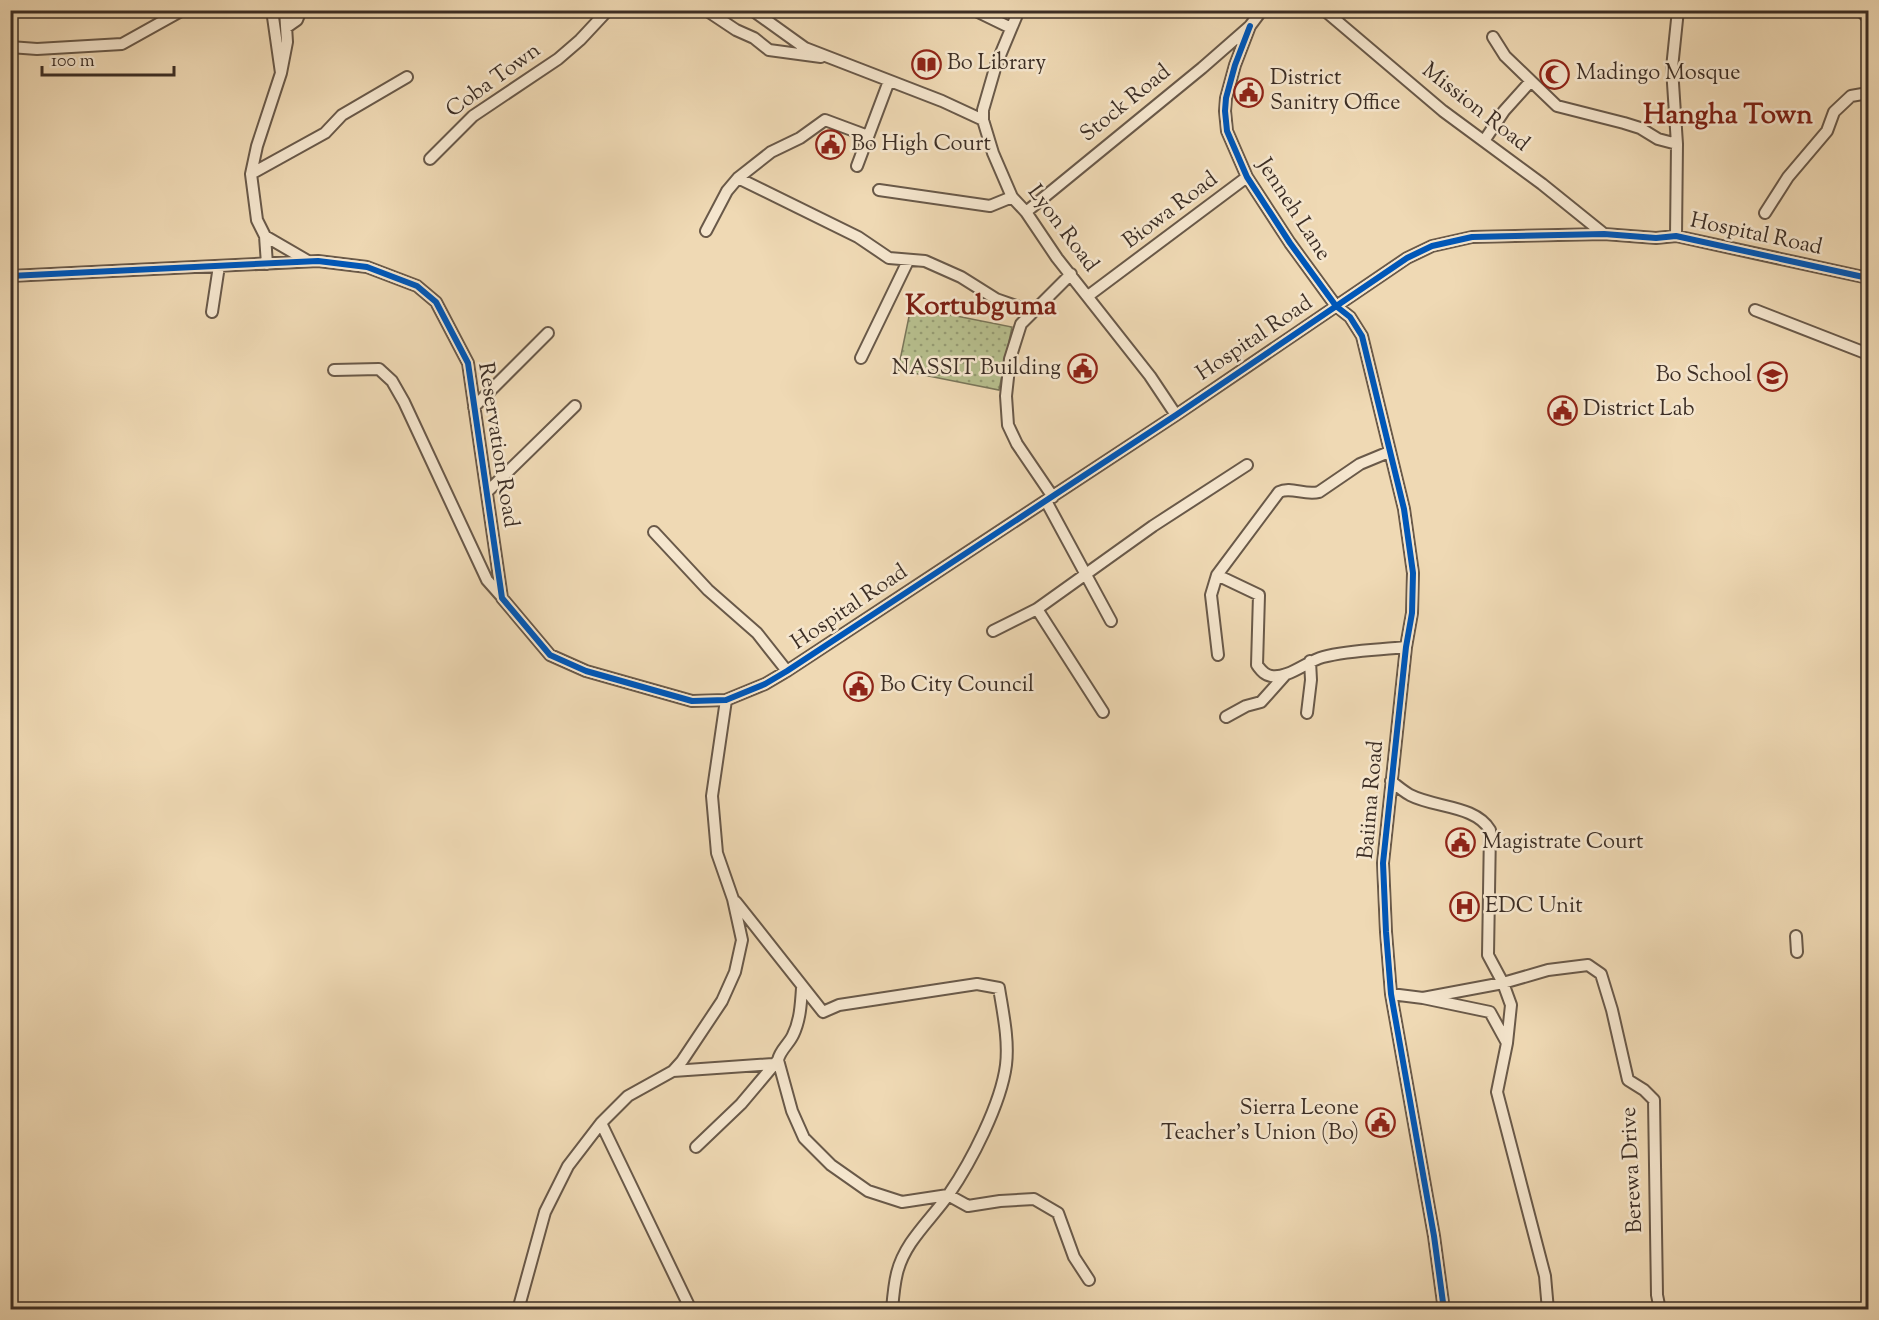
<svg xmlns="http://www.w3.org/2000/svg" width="1879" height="1320" font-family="'Sorts Mill Goudy',serif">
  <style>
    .grass { fill: url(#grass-dots); stroke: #7a765a; stroke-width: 1.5 }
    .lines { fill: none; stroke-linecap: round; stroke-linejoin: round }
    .minor-casing { stroke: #695949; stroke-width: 14 }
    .minor { stroke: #f5e6ce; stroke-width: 10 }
    .cycleway-casing { stroke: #f5e6ce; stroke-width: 10 }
    .cycleway { stroke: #0057b8; stroke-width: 6 }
    .labels { text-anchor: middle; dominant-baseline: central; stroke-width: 5; stroke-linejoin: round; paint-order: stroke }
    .poi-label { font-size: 22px; fill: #3c2e25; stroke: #f5e6ce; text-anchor: start }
    .street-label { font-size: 22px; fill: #3c2e25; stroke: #f5e6ce }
    .district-label { font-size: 28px; font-weight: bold; fill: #7a1f14; stroke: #f5e6ce }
  </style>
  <defs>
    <pattern id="grass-dots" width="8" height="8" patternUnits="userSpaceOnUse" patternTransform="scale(1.5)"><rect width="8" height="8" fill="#b7bf8e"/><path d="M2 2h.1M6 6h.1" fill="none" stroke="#969c74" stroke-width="1.8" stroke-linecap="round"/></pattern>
  </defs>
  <rect width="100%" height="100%" fill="#efd9b4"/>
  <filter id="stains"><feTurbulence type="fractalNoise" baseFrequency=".00333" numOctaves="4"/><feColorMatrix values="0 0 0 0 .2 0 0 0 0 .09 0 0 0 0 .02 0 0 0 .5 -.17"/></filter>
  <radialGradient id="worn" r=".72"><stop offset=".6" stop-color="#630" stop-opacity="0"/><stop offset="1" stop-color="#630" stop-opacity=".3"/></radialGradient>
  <path class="grass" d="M911,307L1012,327L999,390L898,370Z"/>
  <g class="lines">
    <defs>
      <path id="minor" d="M272,10L281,73L287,42L285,10
        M706,10L736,30L754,38L769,50L821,57
        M752,10L805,48L942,101L983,120
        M974,10L1011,28
        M1019,10L996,65L983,110V120L993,153L1012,197L1026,212L1057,258L1150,376L1176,415
        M1324,10L1443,111L1542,184L1604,234
        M1860,10L1868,18
        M1250,26L1235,65L1226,98L1225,111L1227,131L1247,177L1290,243L1336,306L1350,317L1362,336L1404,509L1413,573L1412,613L1406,647L1383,863L1386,932L1391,994L1434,1236L1444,1310
        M287,27L297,20L301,10
        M1493,37L1505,56L1557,106L1624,123L1640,128L1658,139L1677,144
        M10,47L37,49L122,44L183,10
        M1484,141L1504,111L1531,81
        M430,159L473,116L558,59L580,40L608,10
        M857,166L889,81
        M251,174L325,133L342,115L407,77
        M738,178L858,237L889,258L925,261L961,277L996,299L1033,312
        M879,190L990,206L1012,197
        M1026,212L1202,68L1250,26L1262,10
        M1765,213L1788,177L1827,131L1834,112L1851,96L1868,93
        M706,231L727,191L738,178L771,152L800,138L825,120L868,136
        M265,236L308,261
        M1676,236L1677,144L1672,68L1678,10
        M267,264L265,236L257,220L251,174L257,146L281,73
        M10,276L318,261L367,267L417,286L436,302L468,363L502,598L550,655L586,671L692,701L726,700L765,684L787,671L1176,415L1407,258L1432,246L1472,237L1604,234L1656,238L1676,236L1868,278
        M1088,296L1247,177
        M1755,310L1868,354
        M212,312L219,266
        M861,358L908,261
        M334,370L379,369L392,381L404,402L487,580L502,597
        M474,407L548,333
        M487,492L575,406
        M1053,497L1017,444L1008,425L1006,396L1010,359L1021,324L1071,274
        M1046,501L1111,621
        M654,532L708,590L757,633L787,671
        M1217,575L1259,595L1257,665C1261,670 1264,675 1271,676C1288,679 1307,661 1323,657C1349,650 1379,650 1406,647
        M1037,609L1103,712
        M993,631L1037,609L1153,526L1247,465
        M1218,655L1211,595L1217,575L1279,492C1291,486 1305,496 1319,492L1360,464L1389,452
        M1307,713L1311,680L1310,661
        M1226,717L1246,706L1261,702L1286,674
        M1391,781C1397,786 1403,791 1410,795C1435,808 1475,805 1490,830L1488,955L1503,983L1511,1005L1507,1043
        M736,902L823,1012L839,1005L977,984L999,988C1003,1013 1009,1040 1006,1065C1001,1104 971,1162 949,1194C931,1220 905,1241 897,1273C894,1285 893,1298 892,1310
        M1796,936L1797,952
        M1391,994L1423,998L1490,1012L1507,1043L1497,1092L1545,1276L1548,1310
        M1423,998L1503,983L1548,970L1588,965L1601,974L1612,1010L1628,1080L1644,1090L1654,1100L1657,1295L1660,1310
        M778,1060L792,1111L804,1138L831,1165L868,1191L902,1202L948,1195L968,1206L1000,1201L1034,1199L1058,1213L1074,1257L1089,1280
        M673,1071L773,1064
        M601,1123L691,1310
        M696,1147L741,1104L778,1060C780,1050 789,1044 793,1035C800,1021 801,1004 802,988
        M518,1310L545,1212L568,1166L601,1123L628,1096L673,1071L682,1061L722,1001L735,972L742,940L733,899L717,853L712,796L726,700"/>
    </defs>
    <use href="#minor" class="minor-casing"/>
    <use href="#minor" class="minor"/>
    <defs>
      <path id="cycleway" d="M1250,26L1235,65L1226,98L1225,111L1227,131L1247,177L1290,243L1336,306L1350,317L1362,336L1404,509L1413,573L1412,613L1406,647L1383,863L1386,932L1391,994L1434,1236L1444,1310
        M10,276L318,261L367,267L417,286L436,302L468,363L502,598L550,655L586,671L692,701L726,700L765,684L787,671L1176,415L1407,258L1432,246L1472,237L1604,234L1656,238L1676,236L1868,278"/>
    </defs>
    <use href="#cycleway" class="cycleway-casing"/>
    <use href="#cycleway" class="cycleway"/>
  </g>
  <defs>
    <symbol id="library-ring" viewBox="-11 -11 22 22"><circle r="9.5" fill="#f5e6ce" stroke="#8f2418" stroke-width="1.5"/><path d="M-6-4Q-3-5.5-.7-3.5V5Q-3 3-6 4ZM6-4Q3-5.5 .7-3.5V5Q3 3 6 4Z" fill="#8f2418"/></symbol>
    <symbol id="mosque-ring" viewBox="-11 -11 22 22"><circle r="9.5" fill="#f5e6ce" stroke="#8f2418" stroke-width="1.5"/><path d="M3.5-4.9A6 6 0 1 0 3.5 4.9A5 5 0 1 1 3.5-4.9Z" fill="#8f2418"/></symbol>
    <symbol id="civic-ring" viewBox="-11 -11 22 22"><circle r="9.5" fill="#f5e6ce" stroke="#8f2418" stroke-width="1.5"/><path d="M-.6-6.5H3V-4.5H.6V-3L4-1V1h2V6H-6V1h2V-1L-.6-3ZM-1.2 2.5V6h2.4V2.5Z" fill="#8f2418"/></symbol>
    <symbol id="school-ring" viewBox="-11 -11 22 22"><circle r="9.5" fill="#f5e6ce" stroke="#8f2418" stroke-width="1.5"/><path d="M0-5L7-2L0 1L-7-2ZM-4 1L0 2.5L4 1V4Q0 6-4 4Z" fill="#8f2418"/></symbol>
    <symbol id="hospital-ring" viewBox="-11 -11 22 22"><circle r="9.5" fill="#f5e6ce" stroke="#8f2418" stroke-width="1.5"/><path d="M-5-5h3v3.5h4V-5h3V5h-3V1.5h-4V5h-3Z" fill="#8f2418"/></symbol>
  </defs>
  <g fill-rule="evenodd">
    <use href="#library-ring" x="910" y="48" width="33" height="33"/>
    <use href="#mosque-ring" x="1538" y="58" width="33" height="33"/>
    <use href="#civic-ring" x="1232" y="76" width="33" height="33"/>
    <use href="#civic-ring" x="814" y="128" width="33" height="33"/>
    <use href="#civic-ring" x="1066" y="352" width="33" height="33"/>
    <use href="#school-ring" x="1756" y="360" width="33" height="33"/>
    <use href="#civic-ring" x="1546" y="394" width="33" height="33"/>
    <use href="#civic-ring" x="842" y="670" width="33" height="33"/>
    <use href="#civic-ring" x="1444" y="826" width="33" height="33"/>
    <use href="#hospital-ring" x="1448" y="890" width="33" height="33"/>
    <use href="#civic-ring" x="1364" y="1106" width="33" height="33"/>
  </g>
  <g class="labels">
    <g class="poi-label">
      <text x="947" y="64">Bo Library</text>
      <text x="1576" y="74">Madingo Mosque</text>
      <text x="1270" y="79">District<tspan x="1270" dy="25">Sanitry Office</tspan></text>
      <text x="851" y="145">Bo High Court</text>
      <text x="1061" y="369" text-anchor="end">NASSIT Building</text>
      <text x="1752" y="376" text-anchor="end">Bo School</text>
      <text x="1583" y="410">District Lab</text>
      <text x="880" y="686">Bo City Council</text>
      <text x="1482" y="843">Magistrate Court</text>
      <text x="1485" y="907">EDC Unit</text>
      <text x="1359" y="1109" text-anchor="end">Sierra Leone<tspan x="1359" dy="25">Teacher's Union (Bo)</tspan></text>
    </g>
    <g class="street-label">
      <text transform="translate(494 81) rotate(-36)">Coba Town</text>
      <text transform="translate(1126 104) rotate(-39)">Stock Road</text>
      <text transform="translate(1475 108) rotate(38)">Mission Road</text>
      <text transform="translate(1293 210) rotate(57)">Jenneh Lane</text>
      <text transform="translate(1171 211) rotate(-37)">Biowa Road</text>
      <text transform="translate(1062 229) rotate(53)">Lyon Road</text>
      <text transform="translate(1756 235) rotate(12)">Hospital Road</text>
      <text transform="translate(1255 339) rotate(-34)">Hospital Road</text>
      <text transform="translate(497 445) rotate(81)">Reservation Road</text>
      <text transform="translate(850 608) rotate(-34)">Hospital Road</text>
      <text transform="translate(1372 800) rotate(-85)">Baiima Road</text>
      <text transform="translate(1633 1170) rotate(-93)">Berewa Drive</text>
    </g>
    <g class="district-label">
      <text x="1728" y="116">Hangha Town</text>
      <text x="981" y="307">Kortubguma</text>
    </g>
  </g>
  <rect width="1879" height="1320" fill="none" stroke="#efd9b4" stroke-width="36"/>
  <rect x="12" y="12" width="1855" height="1296" fill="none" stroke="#3c2e25" stroke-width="3"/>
  <rect x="18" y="18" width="1843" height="1284" fill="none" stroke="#3c2e25" stroke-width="1.5"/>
  <path d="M42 66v9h132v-9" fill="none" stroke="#3c2e25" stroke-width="3"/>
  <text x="51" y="66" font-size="18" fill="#3c2e25" stroke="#f5e6ce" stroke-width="4.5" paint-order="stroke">100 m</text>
  <rect width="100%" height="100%" filter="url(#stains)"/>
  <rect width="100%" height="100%" fill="url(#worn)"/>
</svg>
